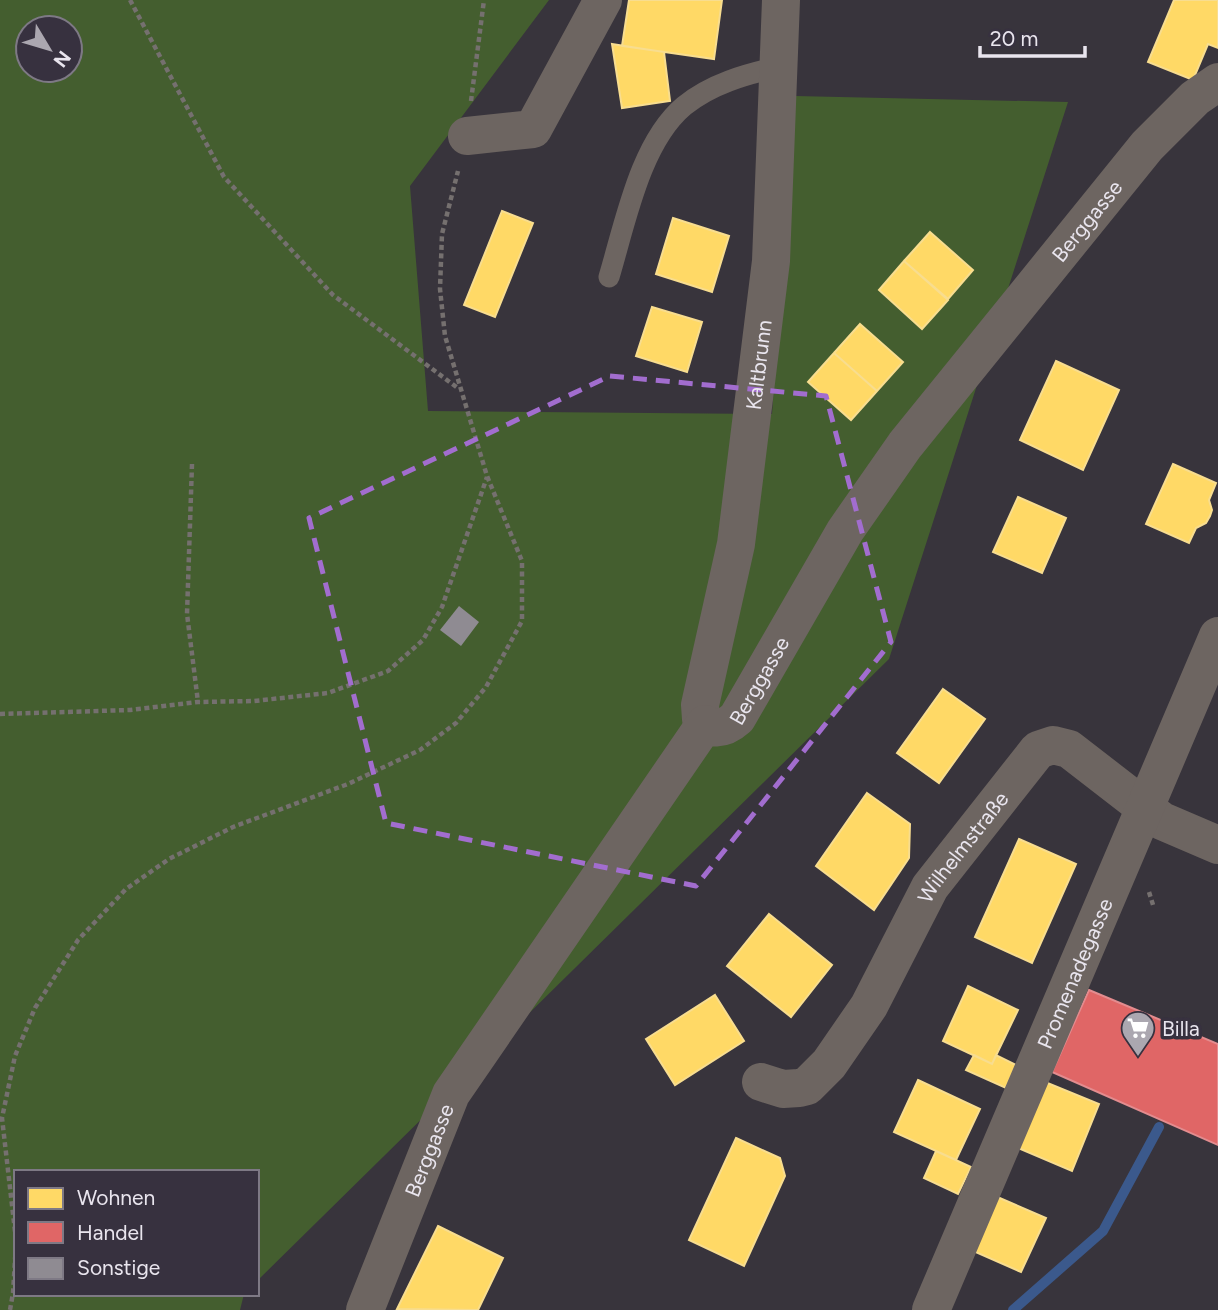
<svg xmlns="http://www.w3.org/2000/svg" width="1218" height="1310" font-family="Figtree,sans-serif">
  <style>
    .green { fill: #445e2f; fill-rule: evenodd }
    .homes { fill: #ffd966; stroke: #f8dd8f; stroke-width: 2 }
    .shops { fill: #e06666; stroke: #e38c8f; stroke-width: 2 }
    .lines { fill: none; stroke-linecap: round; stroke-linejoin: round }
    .stream { stroke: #3b598c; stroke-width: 10 }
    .building { fill: #8f8b92 }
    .path { stroke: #75706f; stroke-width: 4.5; stroke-dasharray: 5 3.5; stroke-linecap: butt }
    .service { stroke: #6d6561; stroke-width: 21 }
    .minor { stroke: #6d6561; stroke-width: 38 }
    .marked { fill: none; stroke: #a26dcf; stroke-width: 5; stroke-dasharray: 14 9; stroke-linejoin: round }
    .labels { text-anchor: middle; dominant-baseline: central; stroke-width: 7; stroke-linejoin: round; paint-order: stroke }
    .street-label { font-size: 21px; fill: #e9e5ee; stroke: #37313f }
    .poi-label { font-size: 21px; fill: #e9e5ee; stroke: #37313f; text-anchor: start }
  </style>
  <rect width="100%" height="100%" fill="#38343c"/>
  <path class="green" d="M0,0H549L410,186L428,411L772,414L795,96L1068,102L889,659L257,1281V1172H16V1294H244L240,1310H0ZM28,28H70V70H28Z"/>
  <path class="homes" d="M629,0H722L714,59L622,46Z
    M1174,0H1218V48L1208,44L1193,80L1148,62Z
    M612,44L664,52L670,101L622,108Z
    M502,211L533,223L495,317L464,305Z
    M673,218L729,236L712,292L656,274Z
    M930,232L973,270L948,299L904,261Z
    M904,261L948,300L922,329L879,290Z
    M652,307L702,322L687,372L636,356Z
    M860,324L903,362L877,391L834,353Z
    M834,353L877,391L851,420L808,382Z
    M1056,361L1119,390L1083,470L1020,440Z
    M1173,464L1216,483L1209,500L1212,510L1210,516L1206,523L1196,528L1189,543L1146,524Z
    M1018,497L1066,518L1042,573L993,552Z
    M943,689L985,719L939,783L897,753Z
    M867,793L910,824L909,858L874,910L816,866Z
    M1019,839L1076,864L1032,963L975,937Z
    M769,914L832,965L791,1017L727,966Z
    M968,986L1018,1010L992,1064L943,1041Z
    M715,995L744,1041L675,1085L646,1039Z
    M974,1055L992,1064L996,1055L1016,1065L1006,1088L966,1070Z
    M918,1080L980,1109L956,1160L894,1132Z
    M1045,1082L1099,1104L1072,1171L1018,1148Z
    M736,1138L780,1158L785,1176L744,1266L689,1240Z
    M936,1151L971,1167L958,1194L924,1178Z
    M995,1196L1046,1218L1021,1272L971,1250Z
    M438,1226L503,1258L478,1310L397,1309Z"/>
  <path class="shops" d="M1089,990L1218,1044V1145L1052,1072Z"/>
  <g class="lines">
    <path class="stream" d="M1013,1310L1103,1231L1159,1127"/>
  </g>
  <path class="building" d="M459,606L479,622L461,646L440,630Z"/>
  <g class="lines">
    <path class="path" d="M130,0L224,177L333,295L459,389
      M471,101L484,0
      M192,464L187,614L198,702
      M0,714L130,710L198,702L254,701L328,693L388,671L423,640L442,607L487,477
      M1149,892L1154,908
      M16,1240L2,1118L15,1056L35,1008L78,940L126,889L169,859L233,827L348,784L420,750L456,723L486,687L522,621V561L487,476L445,336L440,289L442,234L458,171
      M10,1310L13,1293L16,1244"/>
    <path class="service" d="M609,277C625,224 640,143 684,106C711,84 746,74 779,67"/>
    <g class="minor">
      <path d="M467,136L533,129L603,0"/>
      <path id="s1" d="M705,724L701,719L700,705L736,544L771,261L781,0"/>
      <path id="s2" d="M761,1082L783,1089L799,1088L807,1086L829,1064L869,1006L930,887L1038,750L1053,745L1069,749L1162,821L1218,845"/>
      <path id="s3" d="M365,1310L451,1094L705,724C718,731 727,727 737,718L845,531L905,445L1147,146L1195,98L1218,82"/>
      <path id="s4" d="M931,1310L1218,636"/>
    </g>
  </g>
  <path class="marked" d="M610,376L826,396L891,642L696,886L386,823L309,518Z"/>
  <defs>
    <symbol id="supermarket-pin" viewBox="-11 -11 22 30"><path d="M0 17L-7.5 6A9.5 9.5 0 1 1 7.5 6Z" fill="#aba7b0" stroke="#37313f"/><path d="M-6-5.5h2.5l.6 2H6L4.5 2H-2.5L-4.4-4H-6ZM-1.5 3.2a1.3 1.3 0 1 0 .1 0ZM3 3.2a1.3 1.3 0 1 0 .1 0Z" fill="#fff"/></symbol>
  </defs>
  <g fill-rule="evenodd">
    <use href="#supermarket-pin" x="1119" y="1009" width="38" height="52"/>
  </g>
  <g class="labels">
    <g class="street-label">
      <text stroke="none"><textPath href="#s3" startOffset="1326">Berggasse</textPath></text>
      <text stroke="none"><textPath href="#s1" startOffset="366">Kaltbrunn</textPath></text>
      <text stroke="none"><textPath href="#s3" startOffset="760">Berggasse</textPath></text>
      <text stroke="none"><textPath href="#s2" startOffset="334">Wilhelmstraße</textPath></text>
      <text stroke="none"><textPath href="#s4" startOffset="366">Promenadegasse</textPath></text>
      <text stroke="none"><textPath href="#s3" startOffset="172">Berggasse</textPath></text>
    </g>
    <g class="poi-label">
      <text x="1162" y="1028">Billa</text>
    </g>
  </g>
  <rect x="14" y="1170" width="245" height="126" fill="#37313f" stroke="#7e7985" stroke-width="2"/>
  <rect x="28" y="1188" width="35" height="21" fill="#ffd966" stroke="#7e7985" stroke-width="2"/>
  <text x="77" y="1205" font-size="21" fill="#e9e5ee">Wohnen</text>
  <rect x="28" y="1222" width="35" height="21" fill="#e06666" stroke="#7e7985" stroke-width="2"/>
  <text x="77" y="1240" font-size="21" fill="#e9e5ee">Handel</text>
  <rect x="28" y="1258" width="35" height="21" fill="#8f8b92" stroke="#7e7985" stroke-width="2"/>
  <text x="77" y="1275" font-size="21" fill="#e9e5ee">Sonstige</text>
  <g transform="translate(49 49) rotate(128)"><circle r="33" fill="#37313f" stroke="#7e7985" stroke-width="2"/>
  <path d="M0-5L12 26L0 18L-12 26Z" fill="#aba7b0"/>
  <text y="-10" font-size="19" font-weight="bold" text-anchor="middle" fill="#e9e5ee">N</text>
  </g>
  <path d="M980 46v10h105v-10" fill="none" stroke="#e9e5ee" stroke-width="3.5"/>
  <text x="990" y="46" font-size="21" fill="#e9e5ee" stroke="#37313f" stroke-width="5" paint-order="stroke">20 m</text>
</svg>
